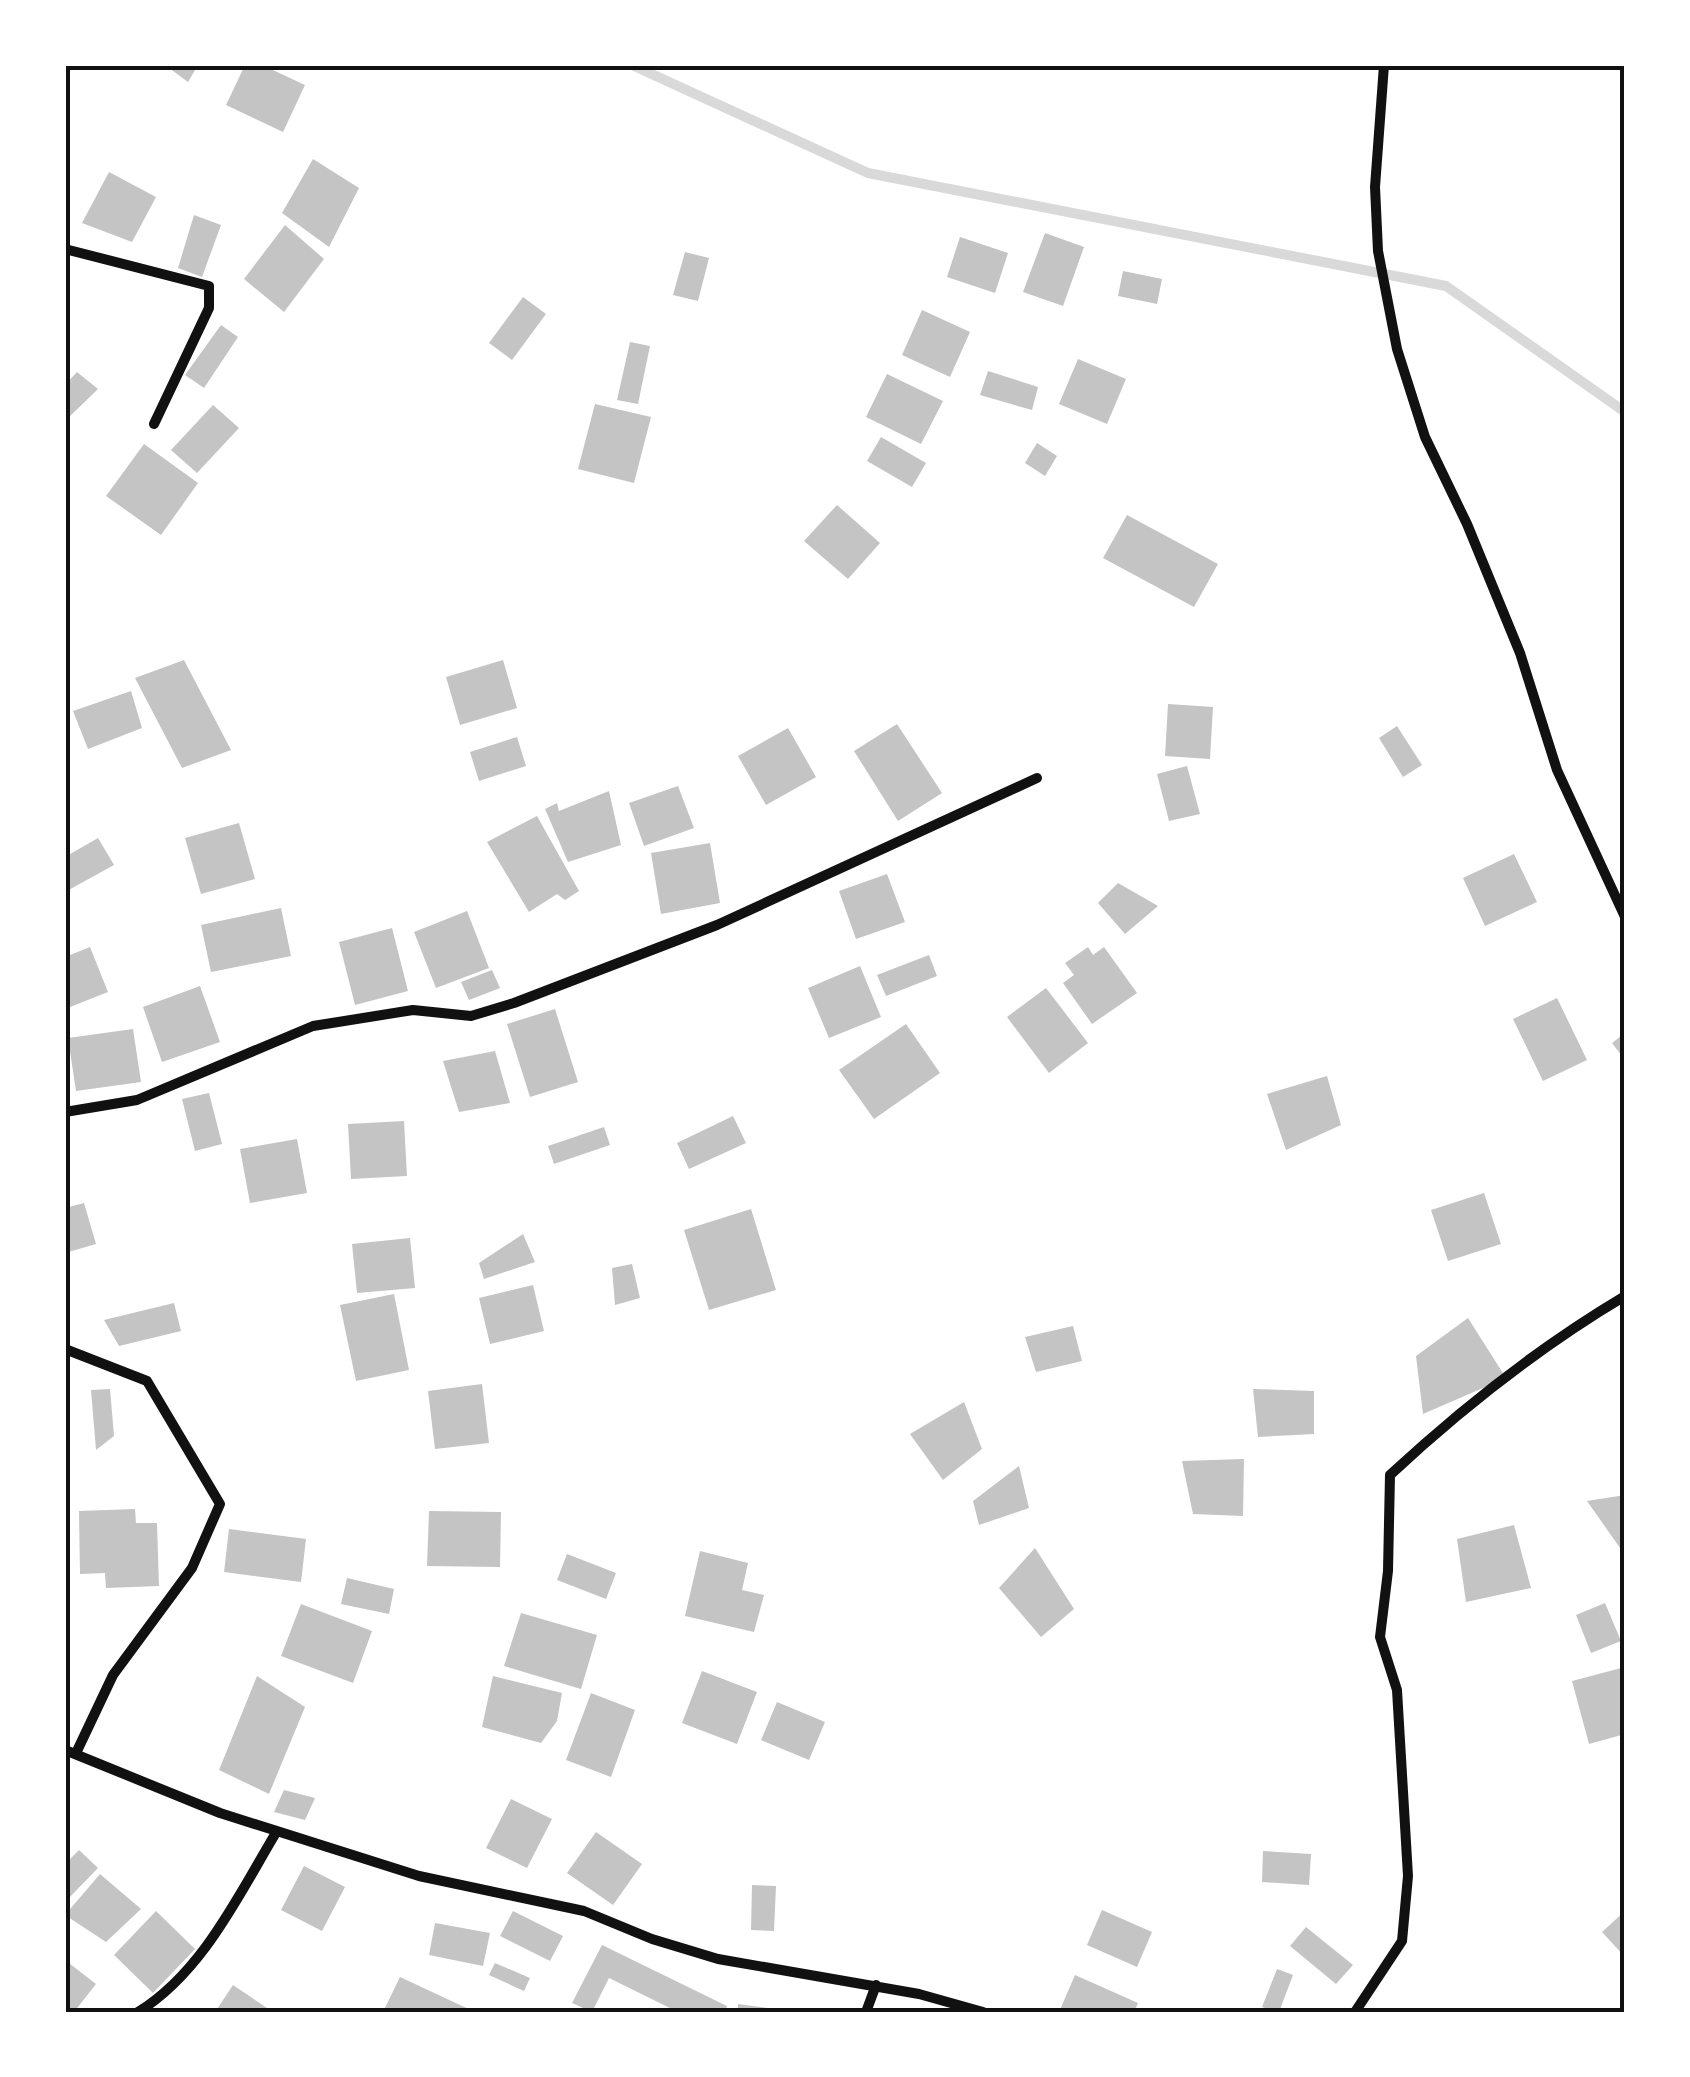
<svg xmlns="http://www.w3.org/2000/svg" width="1690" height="2077" font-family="Cabin,sans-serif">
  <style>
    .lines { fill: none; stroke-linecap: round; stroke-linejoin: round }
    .stream { stroke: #d9d9d9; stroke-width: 10 }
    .building { fill: #c4c4c4 }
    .minor { stroke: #111; stroke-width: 10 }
    .neatline { fill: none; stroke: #111; stroke-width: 4 }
  </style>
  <rect width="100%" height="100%" fill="#fff"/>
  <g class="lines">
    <path class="stream" d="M632,65L868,173L1446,286L1625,412"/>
  </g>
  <path class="building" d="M165,65H198L188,82Z
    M245,65H262L305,85L283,132L226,105Z
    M313,159L359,188L329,247L282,213Z
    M109,172L156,197L132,242L82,223Z
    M194,215L221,225L202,277L178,268Z
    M285,225L324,259L284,312L244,279Z
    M1045,233L1084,247L1063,306L1023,292Z
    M960,237L1008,253L995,293L947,277Z
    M685,252L709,258L698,301L673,295Z
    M1123,271L1162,279L1157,304L1118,296Z
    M523,297L546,314L512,360L489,343Z
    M922,310L970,332L950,377L902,355Z
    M221,325L238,337L204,388L185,375Z
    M630,342L650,346L638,404L617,400Z
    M1078,359L1126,379L1107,424L1059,404Z
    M988,371L1038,387L1032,410L980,395Z
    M77,372L98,389L65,421V385Z
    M887,374L943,401L921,444L866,417Z
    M595,404L651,417L634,483L578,469Z
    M213,405L239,428L197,473L171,450Z
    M881,437L926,463L912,487L867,461Z
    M1037,443L1057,456L1045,476L1025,463Z
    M144,444L198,483L161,535L106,496Z
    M837,505L880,543L848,579L804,541Z
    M1127,515L1218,564L1194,607L1103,558Z
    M184,660L231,750L182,768L135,678Z
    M503,660L517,708L460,725L446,677Z
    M131,691L142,728L88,749L73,711Z
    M1168,704L1213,707L1210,759L1165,756Z
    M897,724L942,793L898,821L854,751Z
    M1397,726L1422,765L1403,777L1379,738Z
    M788,728L816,777L766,805L738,756Z
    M517,737L526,766L479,781L470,752Z
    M1187,766L1200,814L1169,821L1157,774Z
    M678,786L694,828L644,846L629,803Z
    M609,791L621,845L568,862L545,809L557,803L559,811Z
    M537,816L579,891L565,900L557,894L529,912L487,842Z
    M239,823L255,879L201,894L185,838Z
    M98,838L114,865L65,892V857Z
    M710,843L720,903L661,914L651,853Z
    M1514,854L1537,902L1485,926L1463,878Z
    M887,874L905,922L856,939L839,891Z
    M1118,883L1158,906L1125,934L1098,903Z
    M281,908L291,956L211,972L201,925Z
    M467,911L489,968L436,988L414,932Z
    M392,928L408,991L355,1005L339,942Z
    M90,947L108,992L65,1009V957Z
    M1088,947L1093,955L1104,947L1137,993L1092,1024L1063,983L1074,975L1065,963Z
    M929,955L937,976L886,996L877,975Z
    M860,966L881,1017L829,1038L808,988Z
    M492,970L500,988L469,1000L461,982Z
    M200,986L220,1042L162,1062L143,1007Z
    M1046,988L1088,1043L1049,1073L1007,1017Z
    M1557,998L1587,1060L1543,1081L1513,1019Z
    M555,1009L578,1082L530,1097L507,1024Z
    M906,1024L940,1073L874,1119L839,1070Z
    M133,1029L141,1082L76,1091L68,1038Z
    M1625,1033V1060L1612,1043Z
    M495,1051L510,1103L459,1112L443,1061Z
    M1327,1076L1341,1125L1286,1150L1267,1094Z
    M209,1093L222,1144L195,1151L182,1099Z
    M733,1116L746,1143L689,1169L677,1143Z
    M404,1121L407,1176L351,1179L348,1124Z
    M604,1127L610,1145L554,1164L548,1146Z
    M297,1139L307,1193L250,1203L240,1149Z
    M1484,1193L1501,1244L1448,1261L1431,1210Z
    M84,1203L96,1244L65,1253V1208Z
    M751,1209L776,1290L709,1310L684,1230Z
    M523,1234L535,1262L484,1279L479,1263Z
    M410,1238L415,1288L357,1293L352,1244Z
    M632,1264L640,1298L615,1305L612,1268Z
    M533,1285L544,1331L490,1344L479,1298Z
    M394,1294L409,1370L356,1381L340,1305Z
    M174,1303L181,1331L119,1346L104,1320Z
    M1468,1318L1506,1378L1423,1414L1416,1356Z
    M1073,1326L1082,1361L1036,1372L1025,1337Z
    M482,1384L489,1443L435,1449L428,1391Z
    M110,1389L114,1436L96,1450L91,1390Z
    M1253,1389L1314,1391V1434L1258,1437Z
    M964,1402L982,1449L943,1480L910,1434Z
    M1244,1459L1243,1516L1193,1514L1182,1461Z
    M1019,1466L1029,1508L979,1525L973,1501Z
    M1625,1495V1555L1587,1501Z
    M135,1509L136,1523H157L159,1586L106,1588L105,1573L80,1574L79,1511Z
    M429,1511L501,1512L500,1567L427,1566Z
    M1514,1525L1531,1588L1466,1602L1457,1539Z
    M229,1529L306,1539L301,1582L224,1572Z
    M1035,1548L1074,1609L1041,1637L999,1588Z
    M700,1551L748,1563L742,1590L764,1595L754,1632L685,1616Z
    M567,1554L616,1573L606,1599L557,1580Z
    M347,1578L394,1589L389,1614L341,1604Z
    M1605,1603L1621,1641L1591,1653L1576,1615Z
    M301,1604L372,1631L353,1683L281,1656Z
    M521,1613L597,1635L581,1689L504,1666Z
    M1625,1667V1734L1589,1744L1572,1681Z
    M702,1671L757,1692L737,1744L682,1723Z
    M257,1676L305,1707L269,1794L219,1770Z
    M493,1676L562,1693L557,1721L541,1743L482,1727Z
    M591,1693L635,1710L611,1777L566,1760Z
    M777,1702L825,1722L809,1760L761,1740Z
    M284,1790L315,1798L305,1820L274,1812Z
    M511,1799L552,1819L527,1868L486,1848Z
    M596,1832L642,1864L613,1905L567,1873Z
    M79,1850L98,1868L65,1902V1864Z
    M1263,1851L1311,1854L1309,1885L1262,1882Z
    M304,1866L345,1887L322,1931L281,1910Z
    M100,1874L141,1909L106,1942L65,1915Z
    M752,1885L776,1886L774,1931L751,1930Z
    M1102,1910L1152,1932L1137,1967L1087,1945Z
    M156,1911L195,1949L153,1993L114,1955Z
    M513,1911L563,1936L550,1961L500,1936Z
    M1625,1911V1957L1602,1932Z
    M435,1923L490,1933L483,1966L429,1955Z
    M1306,1927L1353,1965L1336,1984L1290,1946Z
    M602,1945L727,2006L725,2012H678L609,1978L592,2012L572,2003Z
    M65,1960L96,1984L74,2012H65Z
    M495,1963L530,1978L524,1991L489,1975Z
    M1277,1969L1293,1975L1279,2012H1275L1262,2007Z
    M1075,1975L1138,2003L1134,2012H1059Z
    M400,1977L475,2012H383Z
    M233,1985L273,2012H215Z
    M738,2004L783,2010V2012H738Z"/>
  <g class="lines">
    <path class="minor" d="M1384,65L1375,187L1378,251L1397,349L1425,437L1467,524L1520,653L1557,770L1625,917
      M65,249L209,286V308L154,424
      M65,1112L137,1100L313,1026L413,1010L471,1016L514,1003L717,925L1037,778
      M65,1349L147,1381L220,1504L192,1568L113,1675L77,1751
      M65,1750L220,1813L419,1876L584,1911L652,1939L718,1959L919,1994L983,2012
      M138,2012C203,1972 239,1894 277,1831
      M866,2012L876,1985
      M1355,2012L1402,1941L1408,1876L1397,1690L1380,1637L1388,1571L1390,1475C1461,1409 1541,1346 1625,1296"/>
  </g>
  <rect width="1690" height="2077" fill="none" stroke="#ffffff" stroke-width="135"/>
  <rect x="68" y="68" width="1554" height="1942" class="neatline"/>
</svg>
